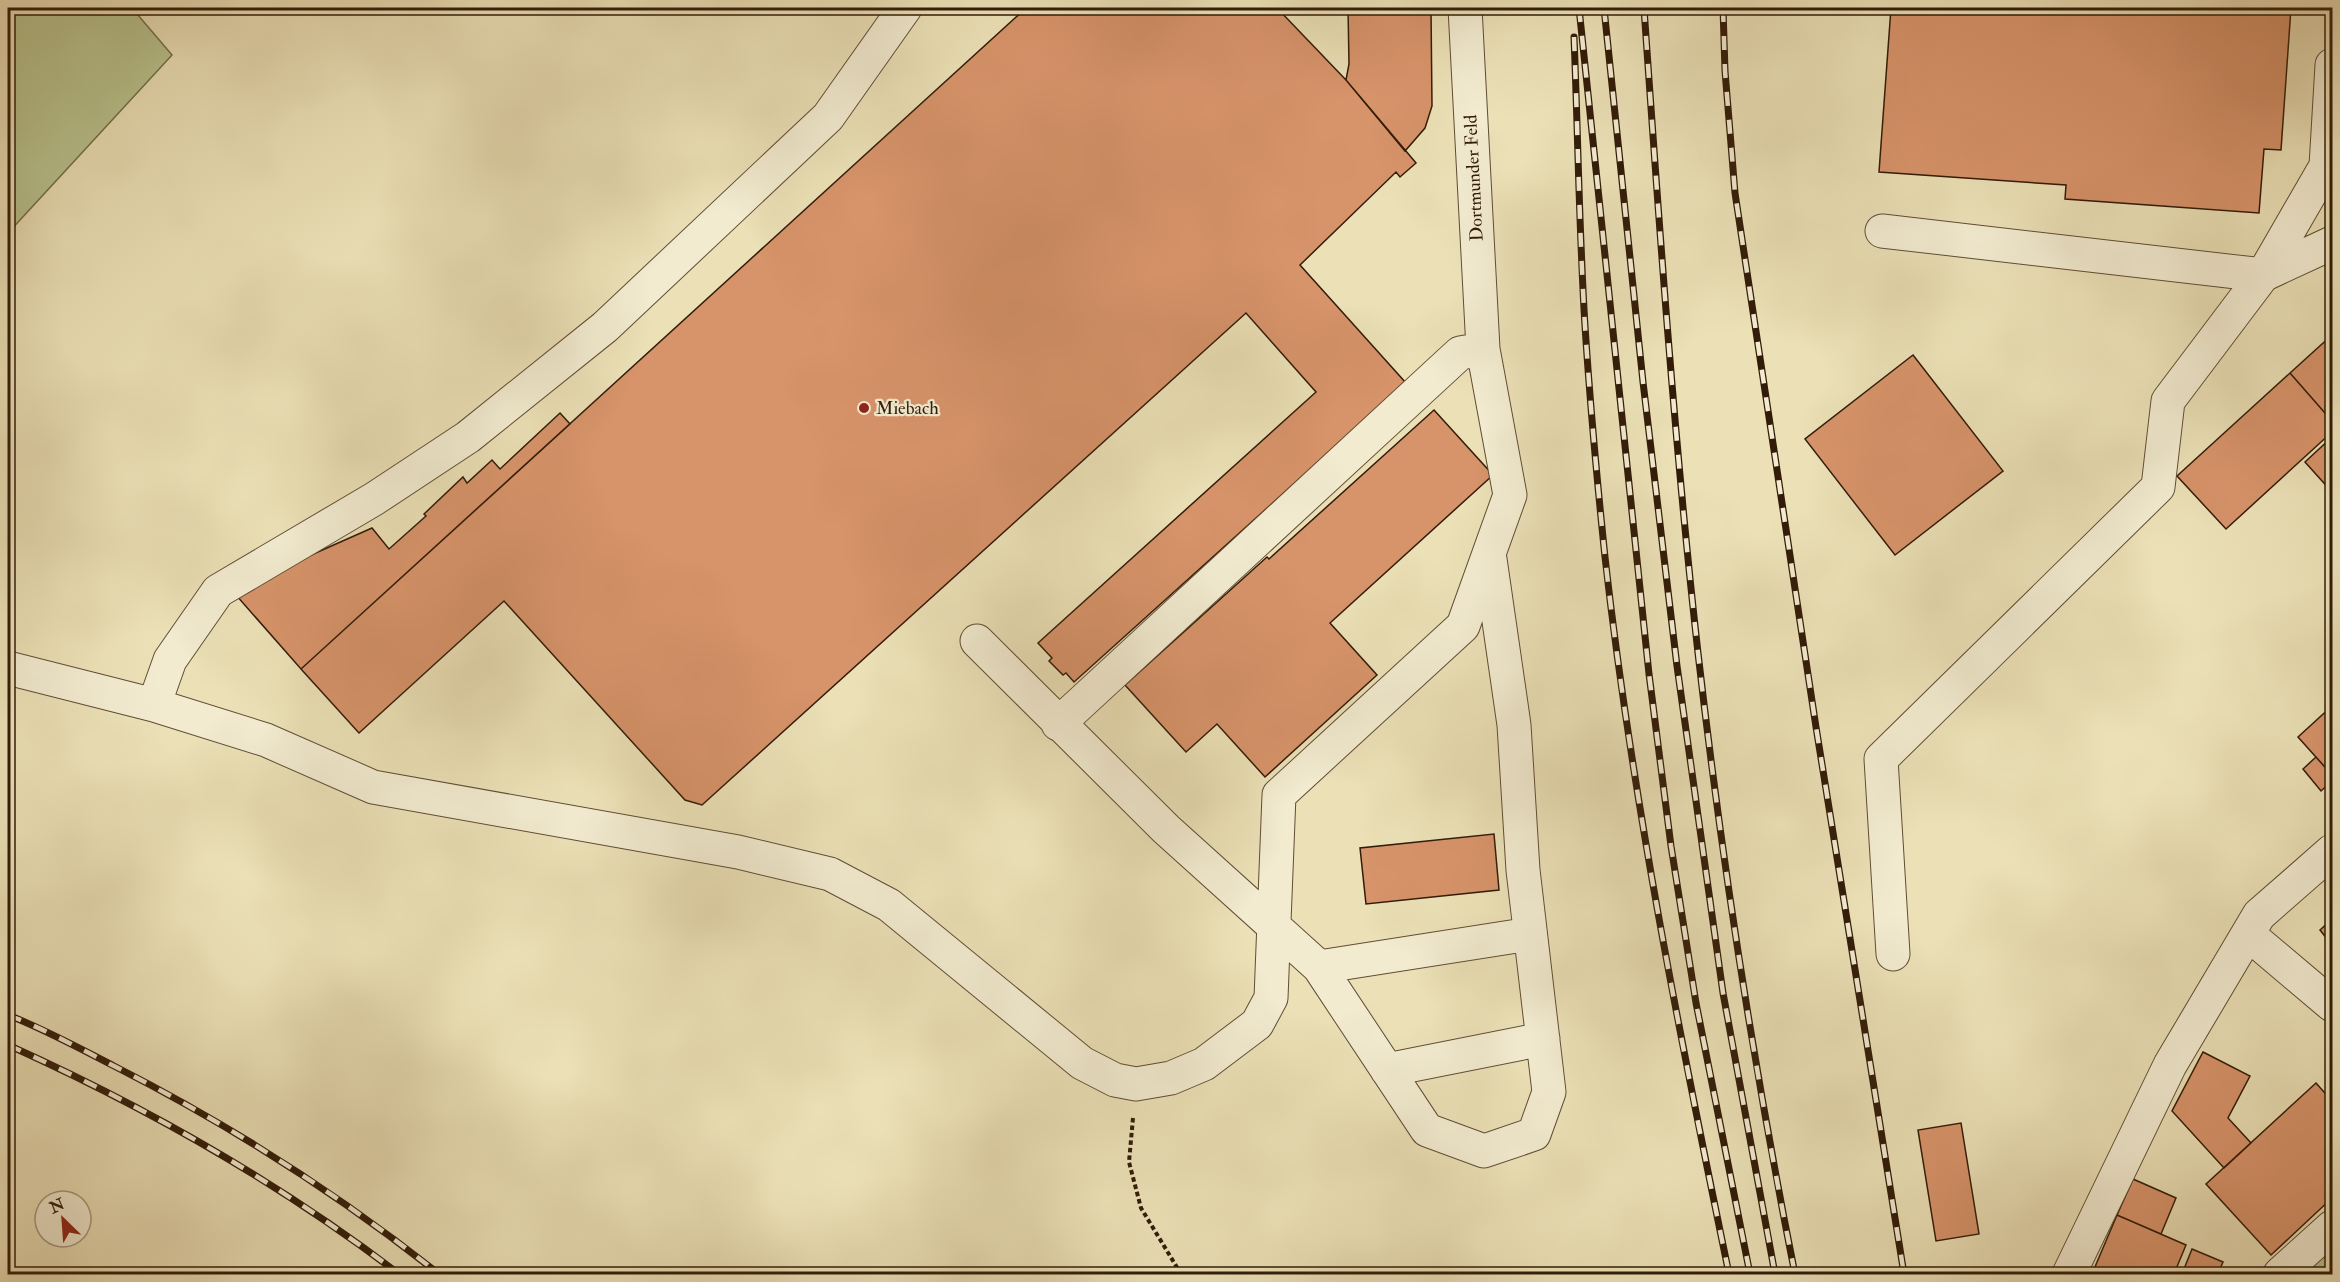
<svg xmlns="http://www.w3.org/2000/svg" width="2340" height="1282" font-family="'IM FELL Double Pica',serif">
  <style>
    .green { fill: #b8c28d; stroke: #756f4b; stroke-width: 1.5 }
    .building { fill: #d7936a; stroke: #321c09; stroke-width: 1.5 }
    .lines { fill: none; stroke-linecap: round; stroke-linejoin: round }
    .minor-casing { stroke: #604d34; stroke-width: 35 }
    .path { stroke: #321c09; stroke-width: 4; stroke-dasharray: 4.5 3; stroke-linecap: butt }
    .minor { stroke: #f2ebd0; stroke-width: 33 }
    .rail-casing { stroke: #321c09; stroke-width: 7 }
    .rail { stroke: #f2ebd0; stroke-width: 4.5; stroke-dasharray: 14; stroke-linecap: butt }
    .poi-dot { fill: #8f2418; stroke: #f2ebd0; stroke-width: 2 }
    .labels { text-anchor: middle; dominant-baseline: central; stroke-width: 4.5; stroke-linejoin: round; paint-order: stroke }
    .street-label { font-size: 18px; fill: #321c09; stroke: #f2ebd0 }
    .poi-label { font-size: 18px; fill: #321c09; stroke: #f2ebd0; text-anchor: start }
  </style>
  <rect width="100%" height="100%" fill="#ebe0b6"/>
  <filter id="stains"><feTurbulence type="fractalNoise" baseFrequency=".00333" numOctaves="4"/><feColorMatrix values="0 0 0 0 .2 0 0 0 0 .09 0 0 0 0 .02 0 0 0 .5 -.17"/></filter>
  <radialGradient id="worn" r=".72"><stop offset=".6" stop-color="#630" stop-opacity="0"/><stop offset="1" stop-color="#630" stop-opacity=".3"/></radialGradient>
  <path class="green" d="M8,8H132L172,55L8,233Z
    M2332,1239V1274H2292Z"/>
  <path class="building" d="M1026,8H1277L1346,80L1416,163L1400,177L1396,172L1300,265L1406,383L1074,682L1066,673L1063,675L1049,661L1052,658L1038,643L1316,392L1246,313L702,805L685,800L504,601L359,733L301,669Z
    M1348,8H1431L1432,106L1425,128L1405,151L1346,80L1349,64Z
    M1891,8H2291L2281,150L2264,149L2259,213L2065,199L2066,185L1879,172Z
    M2332,335V421L2290,373Z
    M1913,355L2003,471L1895,555L1805,439Z
    M2290,373L2332,421V432L2226,529L2177,476Z
    M1434,410L1493,475L1330,623L1377,675L1265,777L1217,724L1186,752L1125,685L1267,557L1269,559Z
    M560,413L570,424L301,669L236,595L293,563L372,528L389,549L426,516L424,514L463,477L467,483L492,460L500,469Z
    M2332,437V492L2305,462Z
    M2332,706V775L2298,737Z
    M2316,757L2332,775V781L2321,791L2303,769Z
    M1494,834L1499,890L1366,904L1360,848Z
    M2332,919V945L2320,930Z
    M2203,1052L2250,1076L2228,1118L2251,1143L2224,1168L2172,1111Z
    M2316,1083L2332,1101V1198L2271,1255L2206,1184Z
    M1961,1123L1979,1234L1936,1241L1918,1130Z
    M2133,1179L2176,1198L2161,1234L2117,1215Z
    M2117,1215L2186,1245L2174,1274H2092Z
    M2192,1249L2223,1262L2218,1274H2182Z"/>
  <g class="lines">
    <defs>
      <path id="minor" d="M1882,231L2263,275L2332,243
        M977,641L1166,829L1319,967L1427,1130L1484,1151L1534,1134L1549,1092L1523,870L1514,725L1490,559
        M8,668L154,705L266,740L373,787L738,852L830,874L889,905L1082,1063L1115,1080L1136,1084L1171,1078L1204,1064L1257,1024L1271,998L1279,795L1463,626L1510,495L1483,349L1465,8
        M154,705L170,660L218,591L374,499L468,437L605,327L828,117L905,8
        M1058,724L1460,353L1483,349
        M2248,934L2332,1005
        M1893,954L1881,759L2158,487L2168,401L2263,275L2326,166L2332,65
        M1319,967L1530,934
        M1387,1070L1543,1039
        M2069,1274L2170,1065L2259,915L2332,851
        M2280,1274L2332,1227"/>
    </defs>
    <use href="#minor" class="minor-casing"/>
    <path class="path" d="M1133,1118L1129,1162L1141,1208L1181,1274"/>
    <use href="#minor" class="minor"/>
    <defs>
      <path id="rail" d="M1579,8L1649,674L1671,846L1696,1003L1750,1274
        M1604,8L1643,382L1677,666L1723,993L1775,1274
        M1644,8C1659,223 1674,439 1698,653C1722,862 1754,1069 1795,1274
        M1723,8L1725,71L1735,193L1816,727L1904,1274
        M1574,37C1578,134 1579,230 1585,326C1590,403 1597,480 1605,557C1632,798 1680,1037 1729,1274
        M8,1015C44,1029 79,1048 114,1066C230,1125 338,1194 439,1274
        M8,1045C146,1107 278,1182 399,1274"/>
    </defs>
    <use href="#rail" class="rail-casing"/>
    <use href="#rail" class="rail"/>
  </g>
  <circle class="poi-dot" cx="864" cy="408" r="6"/>
  <g class="labels">
    <g class="street-label">
      <text transform="translate(1474 178) rotate(-93)">Dortmunder Feld</text>
    </g>
    <g class="poi-label">
      <text x="876" y="408">Miebach</text>
    </g>
  </g>
  <rect width="2340" height="1282" fill="none" stroke="#ebe0b6" stroke-width="30"/>
  <rect x="9" y="9" width="2322" height="1264" fill="none" stroke="#321c09" stroke-width="3"/>
  <rect x="15" y="15" width="2310" height="1252" fill="none" stroke="#321c09" stroke-width="1.5"/>
  <g transform="translate(63 1219) rotate(335)"><circle r="28" fill="#f2ebd0" stroke="#a59880" stroke-width="1.5"/>
  <path d="M0-4.5L10 22L0 15L-10 22Z" fill="#8f2418"/>
  <text y="-9" font-size="16" font-weight="bold" text-anchor="middle" fill="#321c09">N</text>
  </g>
  <rect width="100%" height="100%" filter="url(#stains)"/>
  <rect width="100%" height="100%" fill="url(#worn)"/>
</svg>
